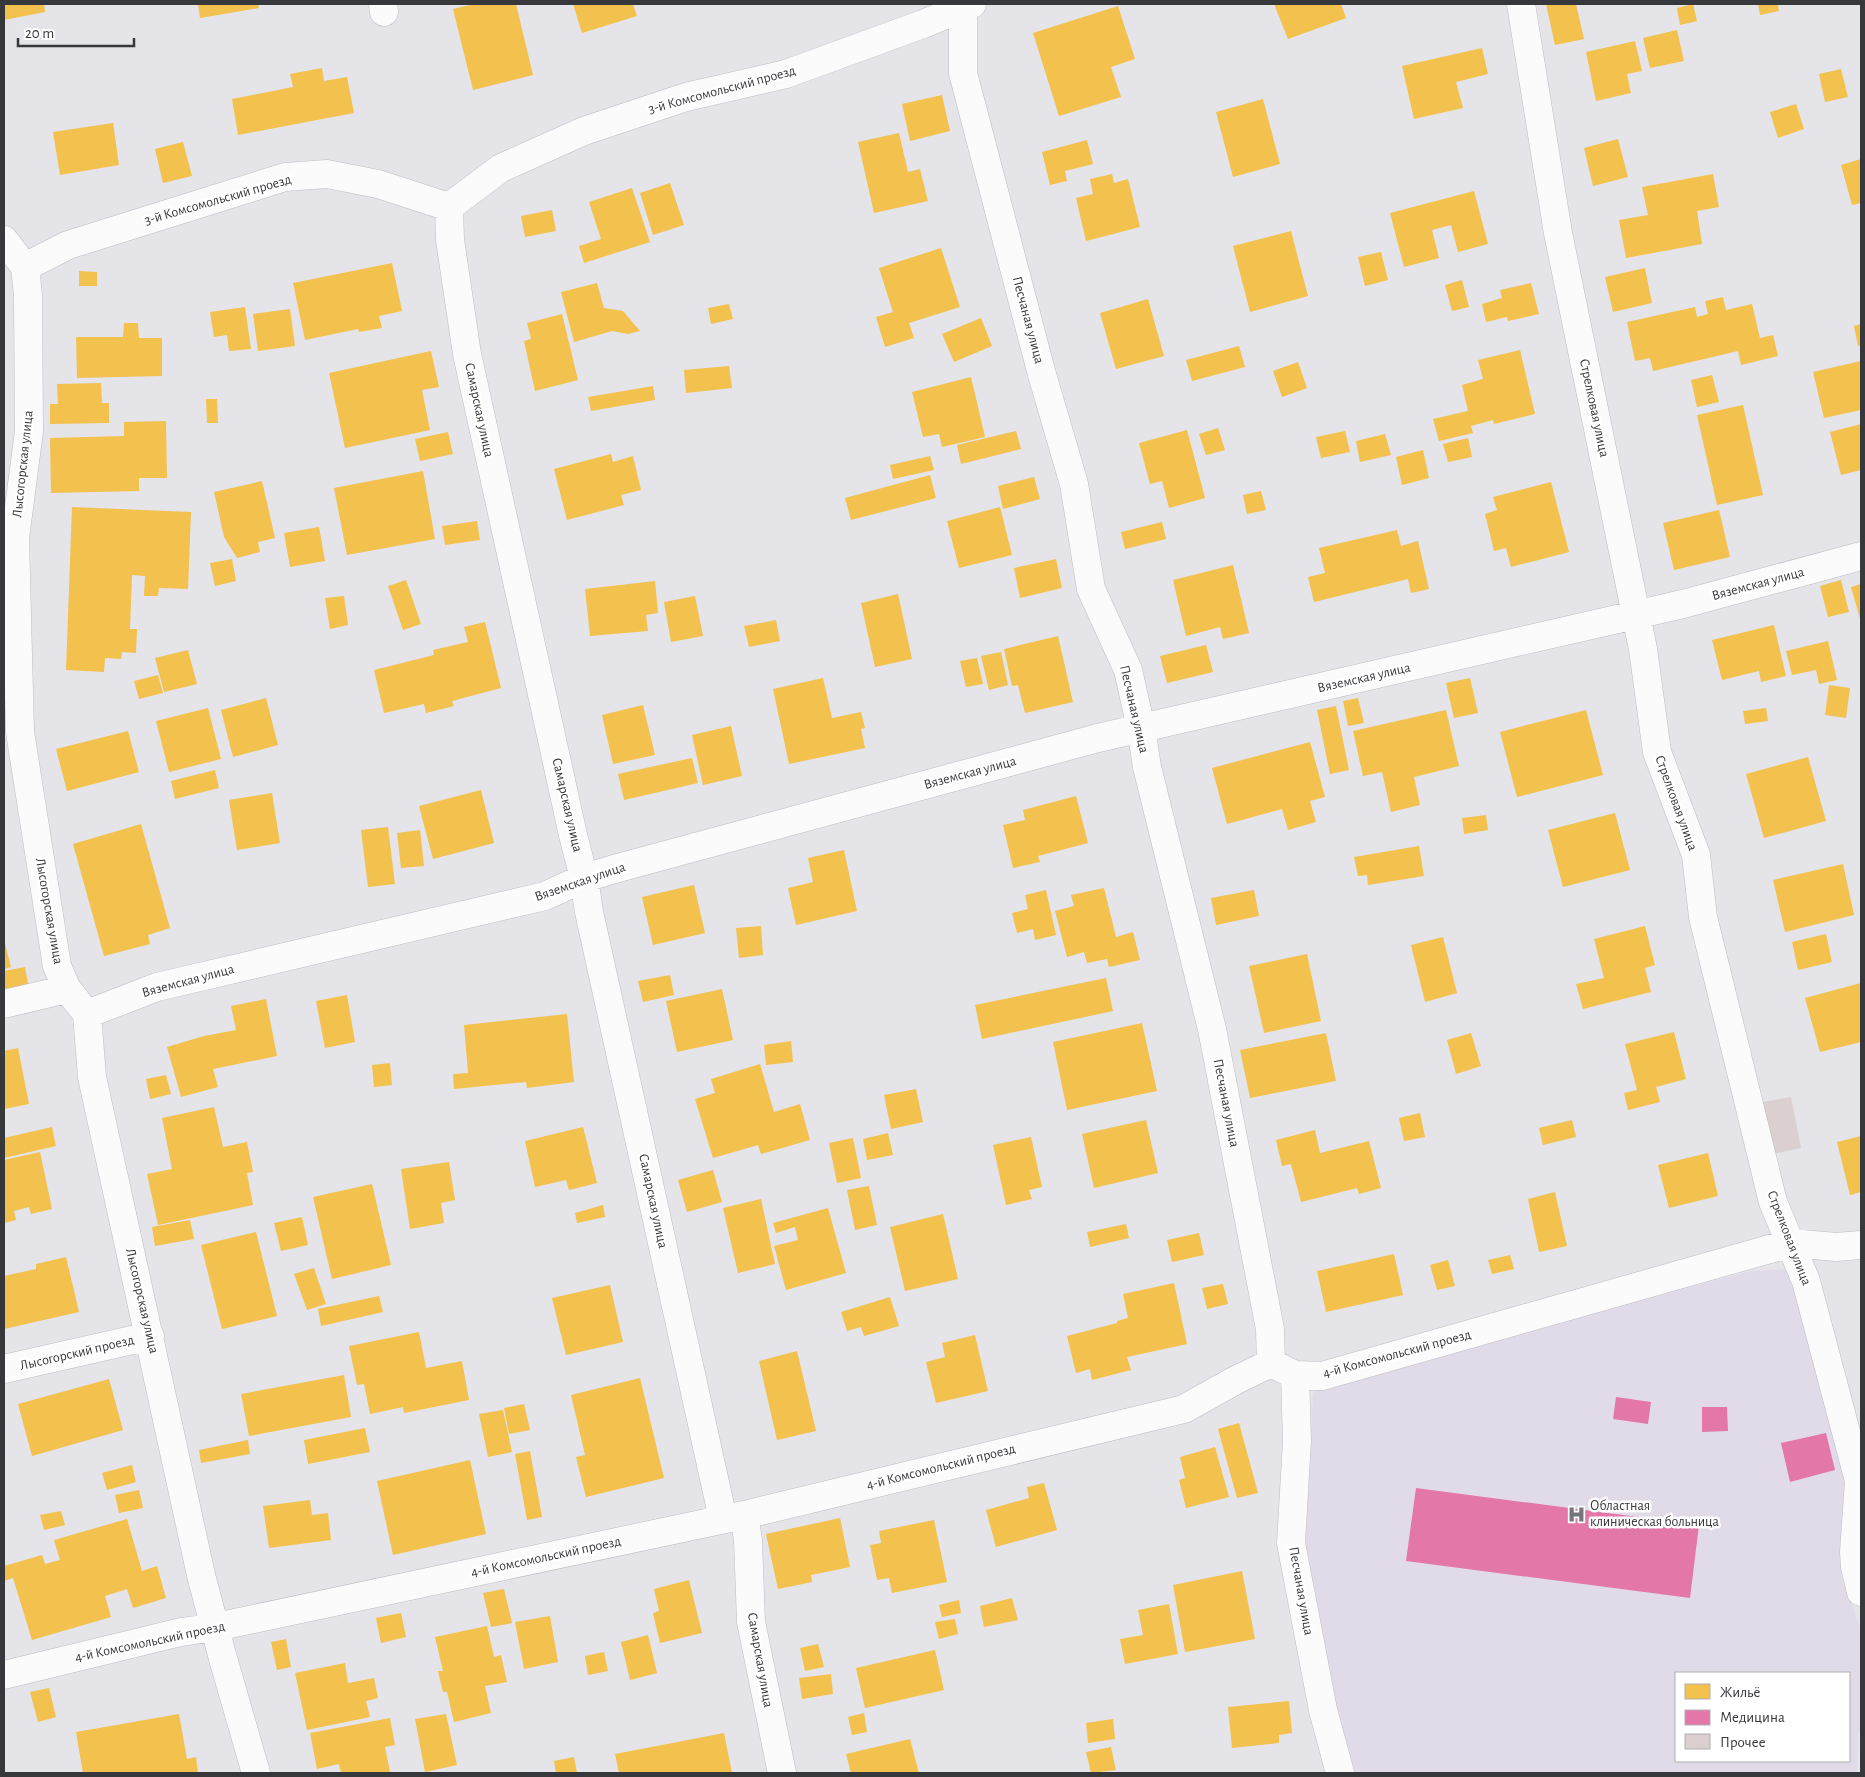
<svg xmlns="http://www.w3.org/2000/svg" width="1865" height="1777" font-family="'Alegreya Sans',sans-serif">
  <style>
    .medical { fill: #e1dbe9; fill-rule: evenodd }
    .homes { fill: #f2c14e }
    .health { fill: #e377a8 }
    .building { fill: #dbd0cf }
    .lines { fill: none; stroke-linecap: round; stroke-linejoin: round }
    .minor-casing { stroke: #bdbdc1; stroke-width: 29 }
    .minor { stroke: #fbfbfc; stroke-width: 28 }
    .labels { text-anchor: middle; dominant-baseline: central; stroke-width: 5; stroke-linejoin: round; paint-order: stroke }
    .street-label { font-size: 14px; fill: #37383c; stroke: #fff }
    .poi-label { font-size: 14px; fill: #37383c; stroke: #fff; text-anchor: start }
  </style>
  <rect width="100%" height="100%" fill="#e4e4e9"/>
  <path class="medical" d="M1792,1269L1848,1483L1841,1577L1861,1630V1732L1858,1733L1857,1773H1348L1305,1546L1313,1394L1323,1385L1751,1271ZM1676,1673H1849V1761H1676Z"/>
  <path class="homes" d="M4,4H44L45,12L4,20Z
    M198,4H258L259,8L200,18Z
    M474,4H516L533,75L473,90L453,9Z
    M573,4H633L637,16L582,33Z
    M1274,4H1341L1346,18L1288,39Z
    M1546,4H1576L1584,39L1555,45Z
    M1693,4L1697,21L1680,25L1677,8Z
    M1758,4H1778L1779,11L1760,15Z
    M1118,6L1135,59L1111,67L1121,97L1059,116L1033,33Z
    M1677,30L1684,61L1650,68L1643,38Z
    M1635,41L1642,71L1627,74L1631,93L1596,101L1586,52Z
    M1482,48L1488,74L1456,82L1463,108L1414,119L1402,66Z
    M322,68L324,81L347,77L354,113L238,135L232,99L293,87L290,74Z
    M1841,69L1848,97L1825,102L1819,74Z
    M942,95L950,131L910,141L902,104Z
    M1263,99L1280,164L1233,177L1216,112Z
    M1796,104L1804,129L1778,138L1770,112Z
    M113,123L119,165L60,175L53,132Z
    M899,133L908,172L920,169L928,201L874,213L858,142Z
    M1618,139L1628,177L1593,186L1584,148Z
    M1087,140L1093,164L1065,171L1067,181L1050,185L1042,152Z
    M183,142L192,176L163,183L155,149Z
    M1861,159V203L1852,205L1841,165Z
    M1112,174L1114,183L1128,179L1140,227L1086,241L1076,198L1093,194L1090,179Z
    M1713,174L1719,207L1697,211L1702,244L1626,258L1619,220L1648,215L1642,187Z
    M670,183L684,225L653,235L640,193Z
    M632,188L650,242L584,263L579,246L601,239L589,202Z
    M1474,191L1488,244L1458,252L1451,225L1432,230L1439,258L1404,267L1390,213Z
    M552,210L556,231L525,237L521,216Z
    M1291,231L1308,296L1250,312L1233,246Z
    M941,248L960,307L909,323L914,338L885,347L876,317L893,312L879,268Z
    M1381,252L1388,280L1365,286L1358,257Z
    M392,263L402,311L379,316L382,328L359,332L358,329L305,340L293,283Z
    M1645,268L1652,303L1613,312L1605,277Z
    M79,271L97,272V286H79Z
    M1462,280L1469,307L1452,311L1445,285Z
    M597,283L604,308L623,311L640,331L628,334L612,331L574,342L561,292Z
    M1531,283L1539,314L1508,321L1507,317L1486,322L1482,304L1502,298L1500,290Z
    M1723,297L1726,310L1752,304L1760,338L1773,335L1778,356L1741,365L1738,351L1653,371L1650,358L1635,361L1627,322L1695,307L1697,317L1708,314L1705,301Z
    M1148,299L1164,356L1116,369L1100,313Z
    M729,304L733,319L711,324L708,308Z
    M245,307L251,349L229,351L227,335L214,337L210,312Z
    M290,309L295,346L258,351L253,314Z
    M562,314L578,380L535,391L524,341L531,339L527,323Z
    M981,318L992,346L954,362L942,334Z
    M124,323H138L139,338H162V376L77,378L76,337H123Z
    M1861,324V345L1858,346L1854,326Z
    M1239,346L1245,367L1192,381L1186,360Z
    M1520,350L1535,414L1494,424L1493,420L1471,426L1473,433L1439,441L1433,419L1468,411L1462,385L1483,379L1478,360Z
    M431,351L439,387L422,390L430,430L345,448L329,373Z
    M1861,361V410L1824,418L1813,372Z
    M1298,362L1307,388L1282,397L1273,371Z
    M729,366L732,388L686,393L684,370Z
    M1712,375L1719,402L1697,407L1691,380Z
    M971,377L985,437L942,447L939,434L923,437L912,392Z
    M101,383L102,403H109V423L50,424V404H58L57,384Z
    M653,386L655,400L591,411L588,397Z
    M206,399H217L218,423H207Z
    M1743,405L1763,495L1717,505L1697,415Z
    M166,421L167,478H139V491L51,493L50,438L124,436V422Z
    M1861,424V470L1841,475L1830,432Z
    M1218,428L1225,450L1206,455L1199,434Z
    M1187,430L1205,498L1169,508L1162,481L1150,484L1139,443Z
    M1016,431L1021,449L961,464L957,445Z
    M1345,431L1350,452L1321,458L1316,437Z
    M448,432L453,454L420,461L415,439Z
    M1385,434L1391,455L1360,462L1356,441Z
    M1468,438L1472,457L1448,462L1443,444Z
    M1423,450L1429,478L1402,485L1396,457Z
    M611,454L613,462L633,456L641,490L621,495L624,505L567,520L554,469Z
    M930,456L934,470L893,479L890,465Z
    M423,471L435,539L347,555L334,488Z
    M930,475L936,498L851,520L845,498Z
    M1034,477L1040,499L1003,509L998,486Z
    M262,481L275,538L258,542L260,552L237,558L224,537L214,492Z
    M1551,482L1569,552L1511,567L1506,548L1494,551L1485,514L1497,510L1493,497Z
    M1261,491L1266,510L1247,514L1243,495Z
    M72,507L191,512L188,589L159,588L158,596H144L145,576L132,575L130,629H137L136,653L122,652L121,659L105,658L104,672L66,670Z
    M1000,507L1012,555L959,568L947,521Z
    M1719,510L1730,557L1674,570L1663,523Z
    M477,521L480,540L445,545L442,526Z
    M1162,522L1166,539L1125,549L1121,532Z
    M319,527L325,561L290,567L284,533Z
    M1397,530L1401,546L1418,541L1429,589L1411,593L1408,579L1314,602L1308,577L1325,573L1319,548Z
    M232,559L236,581L215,586L210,563Z
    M1056,559L1062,588L1020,598L1014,568Z
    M1233,565L1249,633L1223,639L1220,627L1186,636L1173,580Z
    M406,580L421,624L403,630L388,586Z
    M1841,580L1849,612L1828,617L1820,586Z
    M655,581L658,613L646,615L648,631L590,636L585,589Z
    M1861,584V622L1851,587Z
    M898,594L912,659L875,667L861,603Z
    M344,596L348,625L330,629L325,598Z
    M695,596L703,636L671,642L664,602Z
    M776,620L780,641L749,647L744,626Z
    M485,622L501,688L452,701L454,706L426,713L424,704L384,713L374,670L434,655L433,650L468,642L464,627Z
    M1774,625L1786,676L1761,682L1759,671L1722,680L1712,640Z
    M1058,636L1073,702L1025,713L1018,685L1012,686L1004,649Z
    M1828,641L1837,680L1819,684L1816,670L1792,675L1786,651Z
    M1206,645L1213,672L1167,683L1160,656Z
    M188,650L197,684L164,692L155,658Z
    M1001,652L1008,685L989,690L981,656Z
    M977,658L983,684L966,687L960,661Z
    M158,675L163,693L139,699L134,681Z
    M823,678L832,718L861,712L865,728L861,729L865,748L789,764L773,689Z
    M1470,678L1478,713L1454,718L1446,683Z
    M1829,685L1850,688L1846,718L1825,715Z
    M266,698L278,745L233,757L221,710Z
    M1358,698L1364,723L1348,726L1343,701Z
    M643,705L655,755L613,764L602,715Z
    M1336,706L1349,770L1330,774L1317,710Z
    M208,708L221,759L169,772L156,721Z
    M1766,708L1768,721L1745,724L1743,711Z
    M1446,710L1459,766L1414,777L1420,805L1391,812L1382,772L1363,776L1353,731Z
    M1586,710L1603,775L1517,797L1500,732Z
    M731,726L742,776L703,785L692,735Z
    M128,731L139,772L67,791L56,749Z
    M1310,742L1325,797L1310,801L1316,822L1288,830L1282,809L1227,824L1212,768Z
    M1808,757L1826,821L1764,838L1746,774Z
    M692,758L698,783L624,800L618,774Z
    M215,770L219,788L175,799L171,781Z
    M481,790L494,843L433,859L419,806Z
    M272,793L280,843L237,850L229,800Z
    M1076,796L1088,843L1038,856L1040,862L1013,868L1003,825L1025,820L1023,810Z
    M1615,813L1630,870L1563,887L1548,830Z
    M1486,815L1488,830L1464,834L1462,818Z
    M141,824L170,928L148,935L150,944L104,956L73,844Z
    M388,827L395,884L368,887L361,830Z
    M420,830L424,866L401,868L397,833Z
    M1419,846L1424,876L1368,885L1367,875L1358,876L1354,857Z
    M844,850L857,911L796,925L788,888L813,882L808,858Z
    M1843,864L1854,915L1785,932L1773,880Z
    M694,885L705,933L653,945L642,897Z
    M1104,888L1116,937L1133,932L1140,960L1109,967L1107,959L1087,963L1084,952L1067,957L1055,911L1074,906L1071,895Z
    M1046,890L1056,935L1035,940L1033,929L1017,933L1012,913L1028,909L1025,895Z
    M1254,890L1259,916L1216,925L1211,898Z
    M761,926L763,955L739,958L736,928Z
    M1645,926L1655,965L1645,968L1651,992L1583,1009L1576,984L1604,978L1594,939Z
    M1826,934L1832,962L1798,970L1792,942Z
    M1443,937L1457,993L1425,1002L1411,945Z
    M4,939L11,967L4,969Z
    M1307,954L1321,1021L1264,1033L1249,966Z
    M25,967L28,984L4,989V971Z
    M670,975L674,995L643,1002L638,981Z
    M1106,978L1113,1011L982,1039L975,1005Z
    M1861,983V1042L1820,1052L1805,998Z
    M722,989L733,1040L677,1052L666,1001Z
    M347,995L355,1042L325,1048L316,1001Z
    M266,999L277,1056L213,1069L218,1087L181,1097L167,1047L204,1036L236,1030L231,1006Z
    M567,1014L574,1082L527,1088L526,1082L454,1089L453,1074L468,1073L464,1025Z
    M1142,1023L1157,1091L1067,1110L1053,1042Z
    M1674,1032L1686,1079L1656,1087L1660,1102L1628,1110L1624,1093L1637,1090L1625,1044Z
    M1326,1033L1336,1081L1250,1098L1240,1050Z
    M1471,1033L1481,1066L1456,1074L1447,1040Z
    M791,1041L793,1062L766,1065L764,1045Z
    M18,1048L29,1104L4,1109V1051Z
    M390,1063L392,1085L374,1087L372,1065Z
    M760,1064L774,1112L800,1104L810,1140L761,1154L758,1145L713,1158L695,1099L715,1093L711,1079Z
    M166,1075L171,1094L150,1099L146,1079Z
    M916,1089L923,1122L891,1129L884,1095Z
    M214,1107L223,1147L247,1142L253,1172L247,1173L253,1205L158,1225L147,1174L172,1169L162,1118Z
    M1420,1113L1425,1137L1404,1141L1399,1118Z
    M1146,1120L1158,1173L1094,1188L1082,1134Z
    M1572,1120L1576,1137L1543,1145L1539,1128Z
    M52,1127L56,1146L4,1158V1138Z
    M583,1127L597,1183L569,1190L566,1180L535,1187L525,1141Z
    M1315,1130L1320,1153L1369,1141L1381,1188L1359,1194L1357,1188L1301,1202L1291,1164L1282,1166L1276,1140Z
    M888,1133L893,1155L867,1160L863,1139Z
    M1861,1136V1192L1850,1195L1837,1142Z
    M1031,1137L1042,1187L1029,1190L1032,1199L1006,1205L993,1145Z
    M853,1138L861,1178L837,1183L829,1143Z
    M40,1152L52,1209L31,1214L29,1207L14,1211L16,1220L4,1223V1160Z
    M1708,1153L1718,1196L1669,1208L1658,1165Z
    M449,1162L455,1200L441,1203L444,1223L410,1229L401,1169Z
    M713,1170L722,1202L687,1212L678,1180Z
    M372,1184L391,1265L332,1279L313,1197Z
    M869,1186L877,1225L855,1230L847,1190Z
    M1555,1192L1567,1246L1539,1252L1528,1199Z
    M761,1199L775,1264L738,1273L723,1208Z
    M603,1205L605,1217L577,1223L575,1213Z
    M828,1208L846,1273L786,1290L774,1246L798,1240L795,1227L776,1233L773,1223Z
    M943,1214L958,1279L905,1291L890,1227Z
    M302,1217L308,1245L281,1251L274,1223Z
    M190,1220L194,1239L155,1246L152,1227Z
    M1126,1224L1129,1238L1090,1247L1087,1232Z
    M256,1232L277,1316L222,1329L201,1245Z
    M1199,1233L1204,1255L1172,1262L1167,1240Z
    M1394,1254L1403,1295L1326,1312L1317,1271Z
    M1510,1255L1514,1269L1492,1274L1488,1260Z
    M66,1257L79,1312L4,1329V1276L36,1269V1264Z
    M1448,1260L1455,1286L1437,1290L1430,1265Z
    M314,1268L326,1304L307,1310L294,1274Z
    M1174,1283L1187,1344L1127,1357L1131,1370L1092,1380L1090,1369L1076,1373L1067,1336L1117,1323V1321L1128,1318L1123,1294Z
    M1223,1284L1228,1304L1207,1309L1202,1288Z
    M610,1285L623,1342L566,1355L552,1298Z
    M379,1296L383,1312L321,1326L318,1309Z
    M890,1297L899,1326L864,1336L861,1327L847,1331L841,1312Z
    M419,1332L426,1368L462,1361L469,1400L404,1413L403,1407L370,1414L364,1384L357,1385L349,1346Z
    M975,1335L988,1391L936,1403L926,1362L945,1357L942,1343Z
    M797,1351L816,1431L777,1440L759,1361Z
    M344,1375L351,1417L249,1436L241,1394Z
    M640,1378L664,1478L586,1497L576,1457L585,1455L571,1395Z
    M109,1379L123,1430L32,1456L18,1404Z
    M524,1404L530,1430L509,1434L504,1408Z
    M503,1410L512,1452L488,1457L479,1414Z
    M1239,1423L1258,1493L1237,1498L1218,1429Z
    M365,1428L370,1452L308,1464L304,1440Z
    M248,1440L250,1454L201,1463L199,1450Z
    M1215,1447L1229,1497L1186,1508L1179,1480L1185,1478L1180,1457Z
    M530,1451L542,1517L527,1520L515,1454Z
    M470,1460L486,1534L393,1555L377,1481Z
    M132,1465L136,1482L107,1490L102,1473Z
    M1044,1483L1057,1530L996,1547L986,1510L1029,1498L1027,1487Z
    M139,1490L143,1508L119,1513L115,1495Z
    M310,1500L312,1515L328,1513L331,1540L269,1548L263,1506Z
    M61,1511L65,1525L44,1530L40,1515Z
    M840,1518L850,1567L811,1575L812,1582L778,1589L766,1534Z
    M127,1519L142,1571L157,1566L166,1598L133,1608L127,1589L105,1596L111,1617L32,1640L13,1578L4,1581V1566L42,1555L45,1564L60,1560L54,1540Z
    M934,1520L947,1582L892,1593L889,1578L877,1580L870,1545L881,1543L879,1531Z
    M1242,1571L1255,1639L1185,1652L1173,1585Z
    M689,1580L702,1633L660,1643L653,1613L659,1611L654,1589Z
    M504,1589L512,1623L491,1627L483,1593Z
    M1012,1598L1018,1620L984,1627L980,1606Z
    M959,1600L961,1613L942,1617L939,1605Z
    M1169,1604L1178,1654L1125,1664L1120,1639L1143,1635L1138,1610Z
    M401,1613L406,1637L381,1643L376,1618Z
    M550,1616L558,1662L524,1669L515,1622Z
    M955,1619L958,1634L939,1639L935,1622Z
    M487,1626L494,1657L501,1655L507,1682L485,1686L491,1713L454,1722L447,1692H443L438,1671H443L435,1637Z
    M648,1635L657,1673L630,1680L621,1642Z
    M286,1639L291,1667L277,1670L271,1642Z
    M818,1644L824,1667L805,1671L800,1648Z
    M935,1650L944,1690L865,1708L856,1668Z
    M604,1652L608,1671L588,1675L585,1656Z
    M345,1663L348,1683L374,1678L378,1698L366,1701L370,1717L307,1730L295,1673Z
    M831,1674L833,1694L802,1699L799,1678Z
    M49,1688L56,1717L38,1722L30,1692Z
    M1289,1701L1292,1733L1279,1735V1743L1232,1748L1228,1707Z
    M864,1713L867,1732L852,1735L848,1717Z
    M179,1714L187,1759L196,1757L198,1773H83L76,1732Z
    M446,1714L457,1765L425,1772L415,1719Z
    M390,1718L395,1745L385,1747L390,1772L341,1773L339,1764L317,1769L310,1733Z
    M1113,1719L1115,1739L1088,1743L1086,1723Z
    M724,1733L732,1773H619L615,1754Z
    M910,1739L919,1773H851L846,1754Z
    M1111,1747L1116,1770L1091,1773L1086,1752Z
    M574,1757L577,1773H556L554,1761Z"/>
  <path class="health" d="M1616,1397L1651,1402L1648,1424L1613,1419Z
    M1702,1407H1727L1728,1431L1702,1432Z
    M1826,1433L1835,1470L1790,1482L1781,1443Z
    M1416,1488L1699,1525L1690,1598L1406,1561Z"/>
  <path class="building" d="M1791,1097L1801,1148L1768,1155L1758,1103Z"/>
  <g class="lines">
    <defs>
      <path id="minor" d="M383,4L384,12
        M963,4V73L1041,371L1074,484L1091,589L1128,670L1141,728L1147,767L1212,1029L1270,1329L1271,1363
        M1521,4L1558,233L1643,649L1657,752L1696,855L1703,917L1773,1202L1806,1281L1859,1481L1854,1552L1855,1567L1861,1592
        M449,207L450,240L467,354L573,835L584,878L589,912L723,1519
        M4,240L25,267L28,295L29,431L15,538L20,732L57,966L67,989L87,1014L92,1077L201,1575L222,1655L256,1773
        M25,267L68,245L285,177L327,174L378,184L449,207L501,168L584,131L686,97L786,74L923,24L972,4
        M4,1004L67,989
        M87,1014L157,987L545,896L584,878L618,868L1098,738L1683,604L1861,556
        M4,1369L150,1336
        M1295,1375L1297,1441L1291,1543L1323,1710L1340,1773
        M744,1515L748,1540L751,1622L782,1773
        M4,1675L181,1632L216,1627L744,1515L1184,1409L1234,1381L1271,1363L1295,1375L1322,1376L1791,1243L1836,1247L1861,1245"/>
    </defs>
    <use href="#minor" class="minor-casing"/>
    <use href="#minor" class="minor"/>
  </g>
  <defs>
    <symbol id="hospital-bare" viewBox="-9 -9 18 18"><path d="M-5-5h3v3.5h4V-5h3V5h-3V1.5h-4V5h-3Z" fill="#747479" stroke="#fff" stroke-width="2.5" paint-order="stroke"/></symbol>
  </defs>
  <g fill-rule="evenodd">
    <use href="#hospital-bare" x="1564" y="1502" width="25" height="25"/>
  </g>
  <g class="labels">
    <g class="street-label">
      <text transform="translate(722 90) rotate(-15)">3-й Комсомольский проезд</text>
      <text transform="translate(218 200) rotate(-16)">3-й Комсомольский проезд</text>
      <text transform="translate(1028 320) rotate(75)">Песчаная улица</text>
      <text transform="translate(1594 408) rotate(78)">Стрелковая улица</text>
      <text transform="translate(479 410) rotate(78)">Самарская улица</text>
      <text transform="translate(23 464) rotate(-84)">Лысогорская улица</text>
      <text transform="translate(1758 584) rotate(-15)">Вяземская улица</text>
      <text transform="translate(1364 678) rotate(-13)">Вяземская улица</text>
      <text transform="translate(1134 709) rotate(77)">Песчаная улица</text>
      <text transform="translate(970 773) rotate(-15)">Вяземская улица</text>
      <text transform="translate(1676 803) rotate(70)">Стрелковая улица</text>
      <text transform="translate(567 805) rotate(77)">Самарская улица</text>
      <text transform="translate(580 882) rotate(-19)">Вяземская улица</text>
      <text transform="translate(49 911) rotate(80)">Лысогорская улица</text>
      <text transform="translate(188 981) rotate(-15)">Вяземская улица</text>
      <text transform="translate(1226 1103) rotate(79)">Песчаная улица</text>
      <text transform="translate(653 1201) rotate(78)">Самарская улица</text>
      <text transform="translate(1789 1238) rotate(69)">Стрелковая улица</text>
      <text transform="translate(142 1301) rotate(77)">Лысогорская улица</text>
      <text transform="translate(77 1353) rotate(-13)">Лысогорский проезд</text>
      <text transform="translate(1397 1354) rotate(-15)">4-й Комсомольский проезд</text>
      <text transform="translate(941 1467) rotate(-14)">4-й Комсомольский проезд</text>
      <text transform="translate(546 1557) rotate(-12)">4-й Комсомольский проезд</text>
      <text transform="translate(1301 1591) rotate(80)">Песчаная улица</text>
      <text transform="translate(150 1642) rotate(-12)">4-й Комсомольский проезд</text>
      <text transform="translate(760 1660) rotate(80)">Самарская улица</text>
    </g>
    <g class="poi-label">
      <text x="1590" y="1506">Областная<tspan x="1590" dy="16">клиническая больница</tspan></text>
    </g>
  </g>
  <rect width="1865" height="1777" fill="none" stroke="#37383c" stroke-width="10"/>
  <rect x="1675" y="1672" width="175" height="90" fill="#ffffff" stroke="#afafb1"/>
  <rect x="1685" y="1684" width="25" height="15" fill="#f2c14e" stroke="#afafb1"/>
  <text x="1720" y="1697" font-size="15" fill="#37383c">Жильё</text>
  <rect x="1685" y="1710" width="25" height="15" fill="#e377a8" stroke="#afafb1"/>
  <text x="1720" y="1722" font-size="15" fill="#37383c">Медицина</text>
  <rect x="1685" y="1734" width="25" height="15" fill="#dbd0cf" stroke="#afafb1"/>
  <text x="1720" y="1747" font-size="15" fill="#37383c">Прочее</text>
  <path d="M18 38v8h116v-8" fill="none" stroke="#37383c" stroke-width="2.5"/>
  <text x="25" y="38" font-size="15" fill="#37383c" stroke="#ffffff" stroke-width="4" paint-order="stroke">20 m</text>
</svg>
